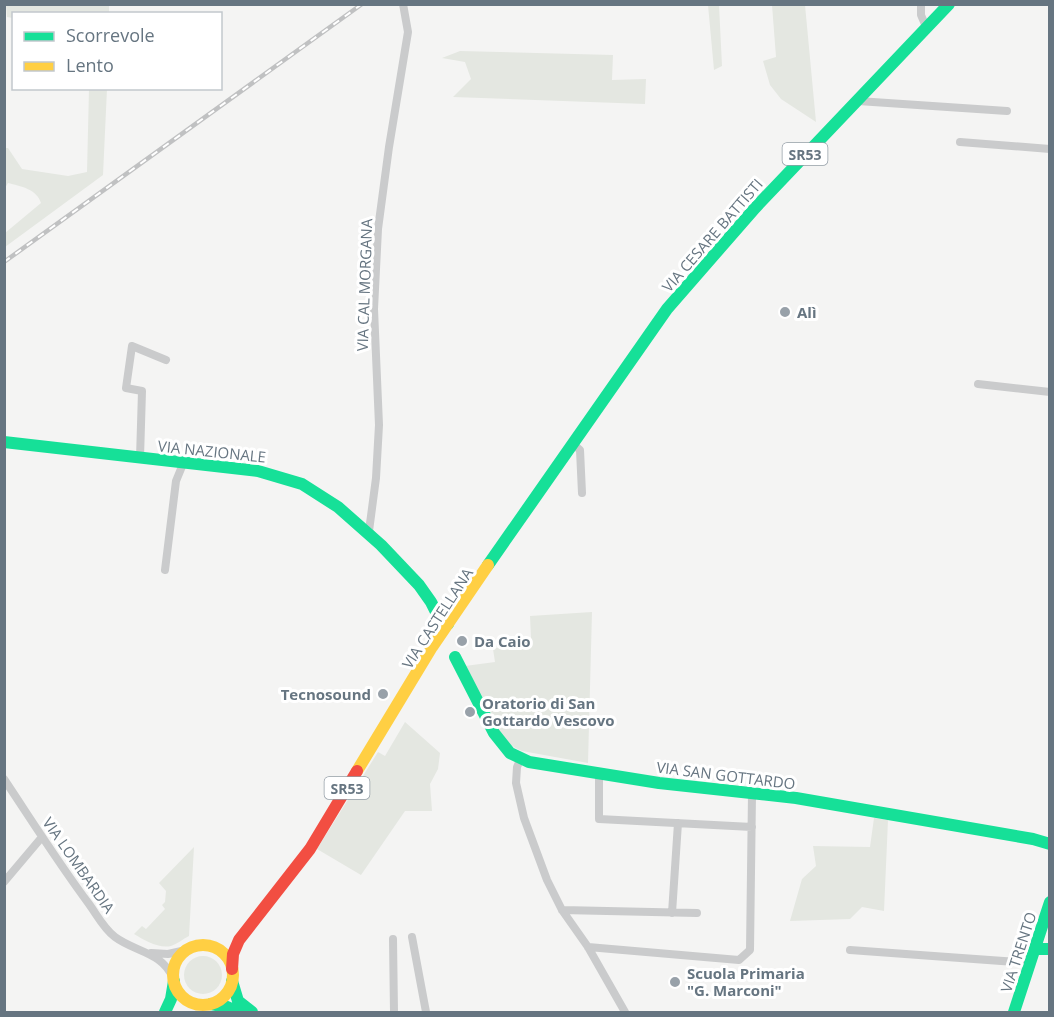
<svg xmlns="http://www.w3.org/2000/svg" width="1054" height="1017" font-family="'Open Sans',sans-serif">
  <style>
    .green { fill: #e4e7e1 }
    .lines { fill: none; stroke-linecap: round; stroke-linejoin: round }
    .street { stroke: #cacbcc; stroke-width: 8 }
    .fast { stroke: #16e098; stroke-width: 12 }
    .slow { stroke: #ffcf43; stroke-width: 12 }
    .jam { stroke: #f24e42; stroke-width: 12 }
    .rail-casing { stroke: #c0c1c2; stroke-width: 4.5 }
    .rail { stroke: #fff; stroke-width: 2; stroke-dasharray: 7; stroke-linecap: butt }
    .poi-dot { fill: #98a1a9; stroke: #fff; stroke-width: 2 }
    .labels { text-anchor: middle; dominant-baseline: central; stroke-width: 6; stroke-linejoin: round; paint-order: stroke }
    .shield { fill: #fff; stroke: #949ea7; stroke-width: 1.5 }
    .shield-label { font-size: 14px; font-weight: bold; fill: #667581 }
    .street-label { font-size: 15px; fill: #667581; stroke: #fff }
    .poi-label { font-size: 15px; font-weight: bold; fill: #667581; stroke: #fff; text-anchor: start }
  </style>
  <rect width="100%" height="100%" fill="#f4f4f3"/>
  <path class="green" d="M6,5H109V13L14,14L13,18L7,17Z
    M708,5H719L722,66L714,70Z
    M772,5H805L816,122L781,99L770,85L763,61L776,57Z
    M460,51L613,55L612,80L646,79L645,104L453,97L471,79L465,62L442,58Z
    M89,89H107L103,175L5,247V233L41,203C37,189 20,186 8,183L5,188V148H8L22,169L68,176L87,172Z
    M592,612L588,763L522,751C495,742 477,691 465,666L495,662L493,649L531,638L530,616Z
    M405,722L440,753L438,769L430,784L432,811H405L361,875L317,849L378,752L385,756Z
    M874,818L888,820L884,911L862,907L850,919L790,921L802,879L816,866L813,846L870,847Z
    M194,847L189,936C183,939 177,944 171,946C159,949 144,940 134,934L142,926L146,929L165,909L162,905L165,902L166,891L159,883Z
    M184 975a19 19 0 1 1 38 0a19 19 0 1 1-38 0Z"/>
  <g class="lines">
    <path class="street" d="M921,4V15L927,29
      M858,101L1007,111
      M960,142L1050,149
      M978,384L1050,392
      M572,443L580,450L582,493
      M140,458L142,391L126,388L132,346L166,360
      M372,535L369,531L376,478L379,425L374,309L378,229L389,147L408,32L403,4
      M165,570L176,481L183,464
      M521,758L517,767L516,783L524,818L547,880L562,910L588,947L625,1012
      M599,774V819L752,827
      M4,779C32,821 59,864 89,904C97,915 104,929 115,937C135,952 162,952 173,978
      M4,882L42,837
      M562,910L697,913
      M672,913L678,823
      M412,937L426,1012
      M393,939L394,1012
      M588,947L739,960L750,950L752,794
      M850,950L1030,963
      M151,953L168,954L186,950"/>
    <path class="fast" d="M4,442L258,471L302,484L338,507L381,545L419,585L431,602L440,620L448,624
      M488,565L667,309L755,208L949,4
      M455,657L494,733L510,753L529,762L659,783L796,798L1033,839L1050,844
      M1035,949H1050
      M232,981L238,1001L252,1012
      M211,1004L227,1007L238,1012
      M165,1012L171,999L174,981
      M1014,1012L1050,902"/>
    <path class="slow" d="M357,771L432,647L488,565
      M173 975a30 30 0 1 1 60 0a30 30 0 1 1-60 0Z"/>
    <path class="jam" d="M232,969L233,954L239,940L310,849L357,771"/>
    <defs>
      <path id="rail" d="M4,262L362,4"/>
    </defs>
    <use href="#rail" class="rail-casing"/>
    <use href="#rail" class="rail"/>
  </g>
  <g class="poi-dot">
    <circle cx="785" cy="312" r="6"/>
    <circle cx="462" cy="641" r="6"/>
    <circle cx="383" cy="694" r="6"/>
    <circle cx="470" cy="712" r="6"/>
    <circle cx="675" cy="982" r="6"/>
  </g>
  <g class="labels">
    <g class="shield">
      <rect x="782.5" y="143" width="45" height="22" rx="4.5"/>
      <rect x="324.5" y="777" width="45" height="22" rx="4.5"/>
    </g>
    <g class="shield-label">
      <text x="805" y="154">SR53</text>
      <text x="347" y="788">SR53</text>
    </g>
    <g class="street-label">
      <text transform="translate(712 235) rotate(-49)">VIA CESARE BATTISTI</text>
      <text transform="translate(364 285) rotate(-88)">VIA CAL MORGANA</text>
      <text transform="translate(212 451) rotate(6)">VIA NAZIONALE</text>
      <text transform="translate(437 618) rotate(-57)">VIA CASTELLANA</text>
      <text transform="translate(726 775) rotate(7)">VIA SAN GOTTARDO</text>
      <text transform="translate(79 865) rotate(55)">VIA LOMBARDIA</text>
      <text transform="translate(1018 952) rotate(-72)">VIA TRENTO</text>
    </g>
    <g class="poi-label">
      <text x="797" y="312">Alì</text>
      <text x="474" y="641">Da Caio</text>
      <text x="371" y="694" text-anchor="end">Tecnosound</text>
      <text x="482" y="703">Oratorio di San<tspan x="482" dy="17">Gottardo Vescovo</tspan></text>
      <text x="687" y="973">Scuola Primaria<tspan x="687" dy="17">"G. Marconi"</tspan></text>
    </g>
  </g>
  <rect width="1054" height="1017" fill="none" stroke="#667581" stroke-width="12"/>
  <rect x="12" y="12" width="210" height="78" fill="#ffffff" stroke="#c2c8cd" stroke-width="1.5"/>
  <rect x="24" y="32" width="30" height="9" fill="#16e098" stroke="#c2c8cd" stroke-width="1.5"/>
  <text x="66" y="42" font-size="18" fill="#667581">Scorrevole</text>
  <rect x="24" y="62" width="30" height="9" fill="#ffcf43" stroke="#c2c8cd" stroke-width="1.5"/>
  <text x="66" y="72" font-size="18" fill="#667581">Lento</text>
</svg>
